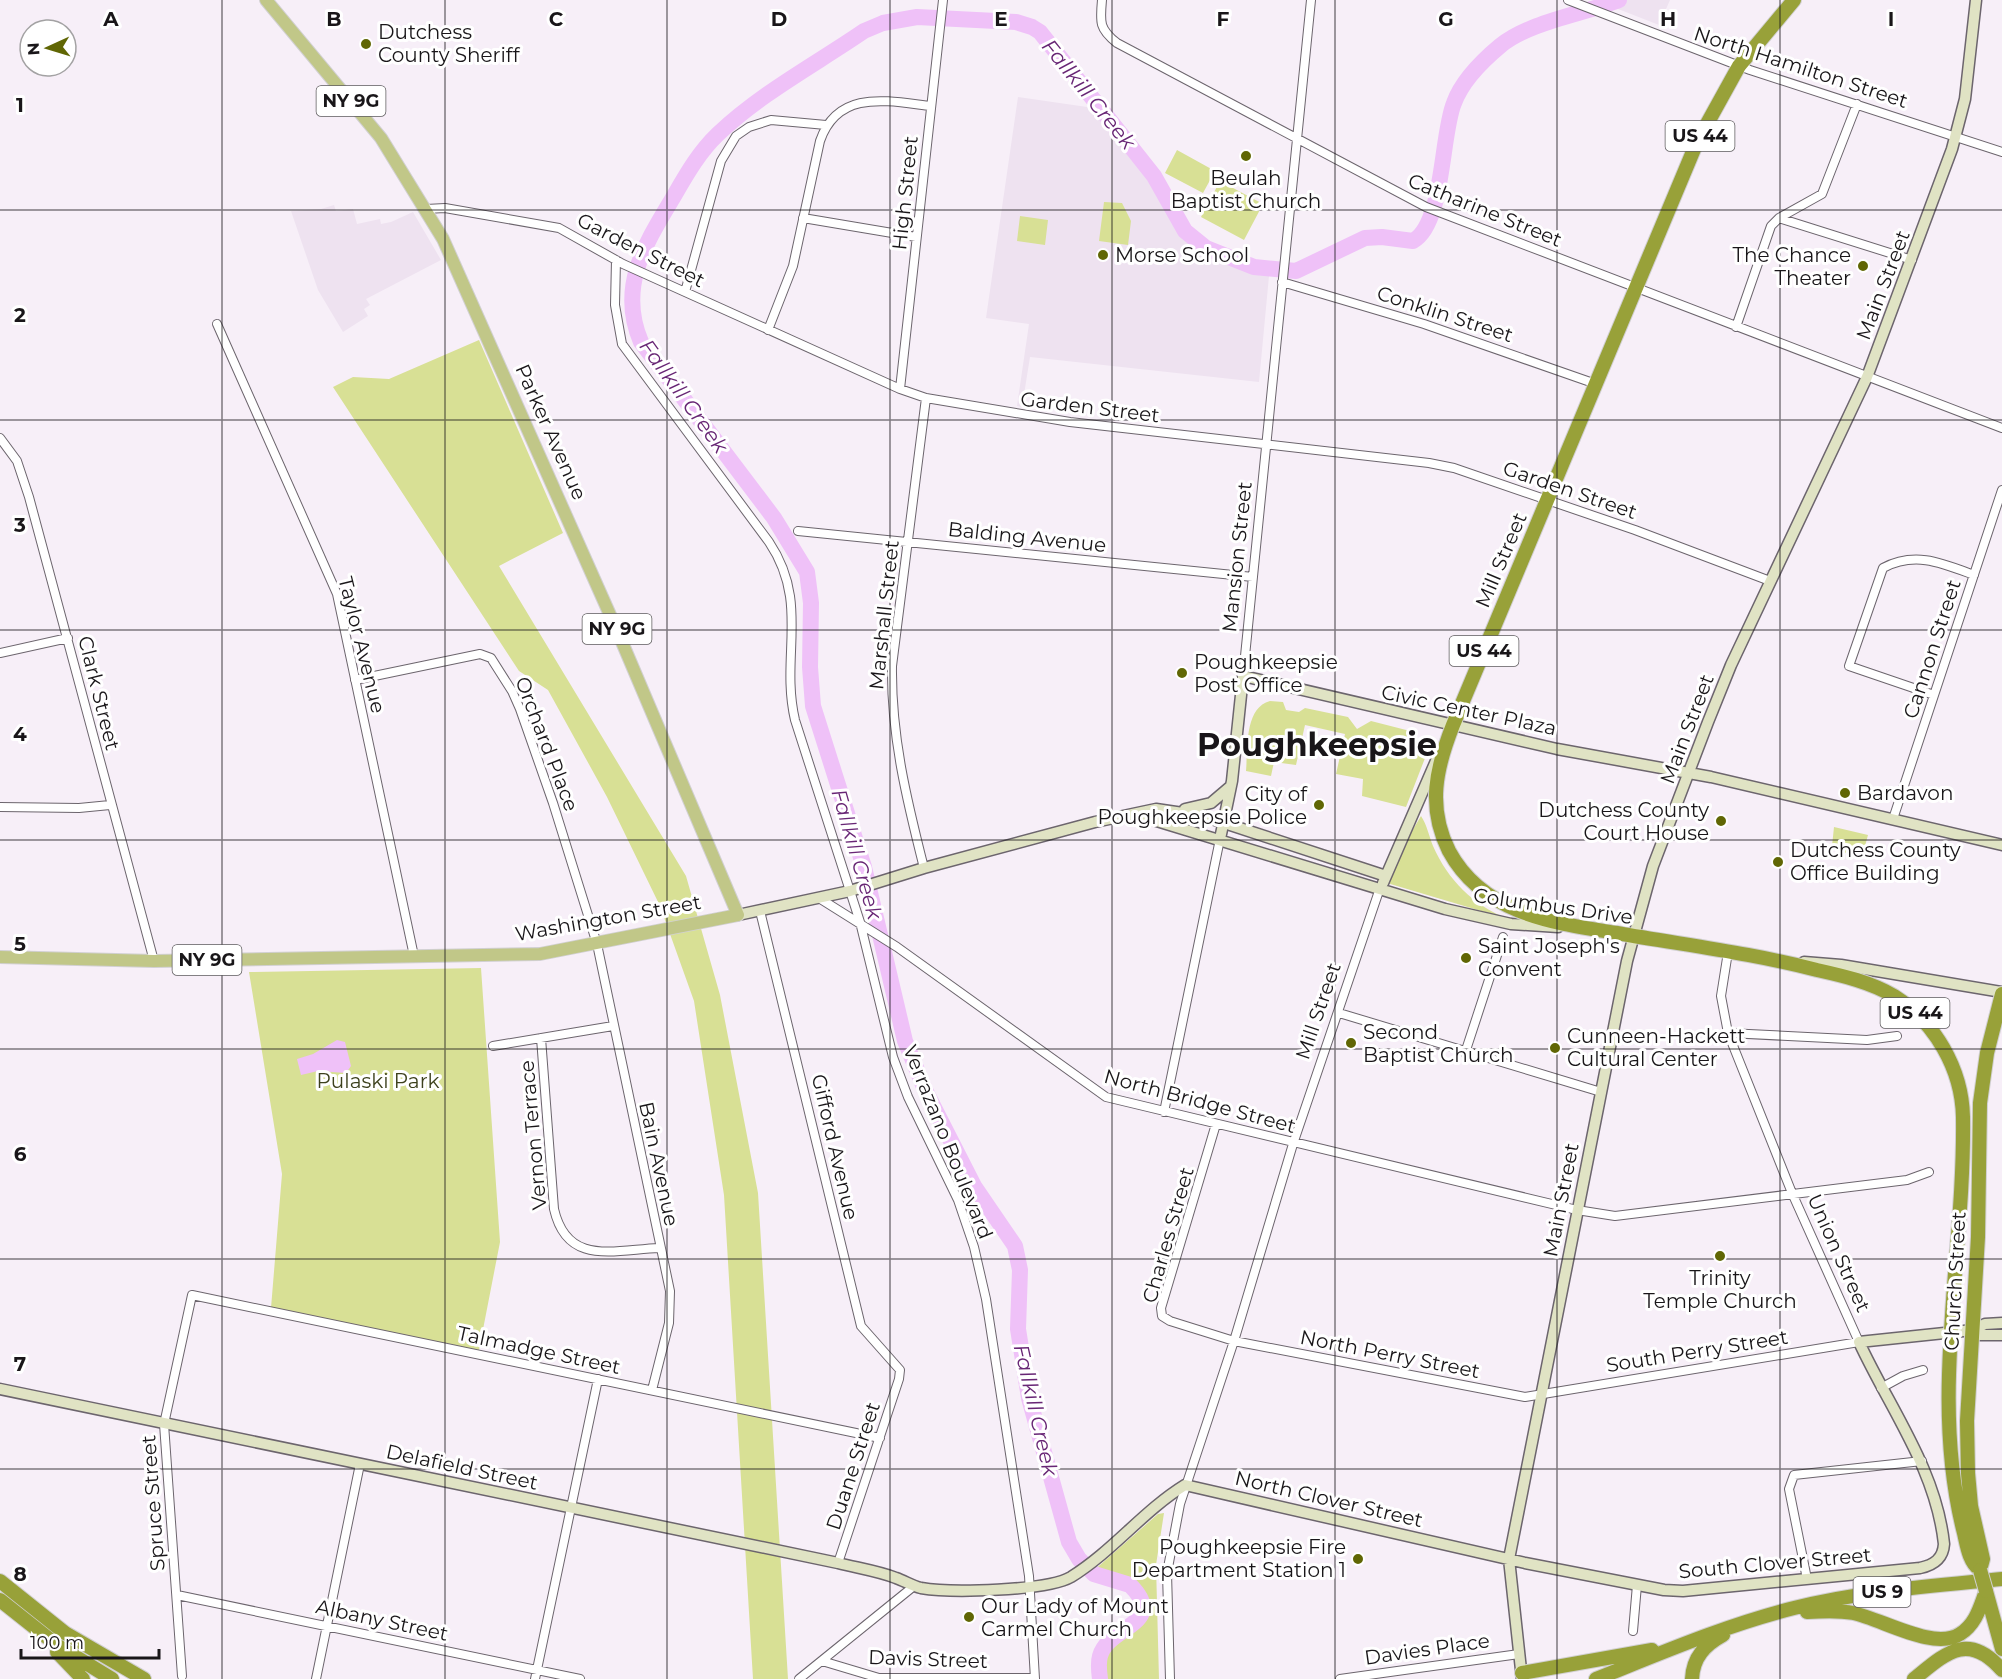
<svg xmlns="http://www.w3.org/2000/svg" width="2002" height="1679" font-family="Montserrat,sans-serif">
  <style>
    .built { fill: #eee2f0 }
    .green { fill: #d8e095 }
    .water { fill: #efc1f8 }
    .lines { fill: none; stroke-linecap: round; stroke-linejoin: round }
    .river { stroke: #efc1f8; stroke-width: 16 }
    .street-casing { stroke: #6c656d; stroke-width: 10 }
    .secondary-casing { stroke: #6c656d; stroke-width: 13 }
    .primary-casing { stroke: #d1d0d1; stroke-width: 14 }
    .highway-casing { stroke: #d1d0d1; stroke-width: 16 }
    .street { stroke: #fff; stroke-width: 8 }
    .secondary { stroke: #e0e3c4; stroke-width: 10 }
    .primary { stroke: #c1c788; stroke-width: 12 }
    .highway { stroke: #98a139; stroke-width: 14 }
    .highway-bridge-casing { stroke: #d1d0d1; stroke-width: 16; stroke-linecap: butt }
    .highway-bridge { stroke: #98a139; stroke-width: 14 }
    .grid { fill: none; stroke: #191619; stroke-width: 1.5; stroke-opacity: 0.55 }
    .poi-dot { fill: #606604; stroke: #fff; stroke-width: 2 }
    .labels { text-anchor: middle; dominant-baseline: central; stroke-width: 6; stroke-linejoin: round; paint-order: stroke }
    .shield { fill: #fff; stroke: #5e5c5e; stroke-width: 1.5 }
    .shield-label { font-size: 18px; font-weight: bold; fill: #191619 }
    .poi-label { font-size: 20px; fill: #191619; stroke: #fff; text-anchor: start }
    .street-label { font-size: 20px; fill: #191619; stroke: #fff }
    .park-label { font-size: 20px; fill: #3d411d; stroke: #fff }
    .water-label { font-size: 21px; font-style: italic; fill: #682675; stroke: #fff }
    .town-label { font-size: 32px; font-weight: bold; fill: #191619; stroke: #fff }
    .grid-label { font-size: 20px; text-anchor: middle; font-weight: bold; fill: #191619; stroke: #fff; stroke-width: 6; stroke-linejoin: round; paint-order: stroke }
  </style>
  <rect width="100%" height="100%" fill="#f7eff8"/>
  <path class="built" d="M1595,0H1670L1659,25Z
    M1018,97L1094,108L1152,179L1174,222L1191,243L1235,266L1269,276L1259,382L1030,357L1022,407L1017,406L1029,324L986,318Z
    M334,205L336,211L353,209L357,224L380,219L381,224L391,222L413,212L441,260L366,299L370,305L364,309L368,316L343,332L318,290L291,211L321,209Z"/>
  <path class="green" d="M1177,150L1215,171L1203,193L1165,173Z
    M1220,181L1263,204L1244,240L1201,217Z
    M1104,202L1122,203L1131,221L1128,245L1099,241Z
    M1020,216L1048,220L1045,245L1017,241Z
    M479,340L563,533L499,566L686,876L720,995L758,1193L788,1679H753L724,1195L694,1001L660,906L607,797L548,690L519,671L333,387L353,377L389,379Z
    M1270,701L1283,702L1286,710L1299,712L1305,708L1348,717L1357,729L1371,721L1414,732L1409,751L1427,753L1406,807L1362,796L1363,779L1336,774L1345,734L1305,725L1296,765L1274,762L1271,776L1246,771C1248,749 1244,708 1270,701Z
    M1421,816C1427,825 1429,836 1433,846C1448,880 1473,905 1508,919L1387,883L1397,856Z
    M1834,827L1868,835L1862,857L1839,851L1832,846Z
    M481,968L500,1242L479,1350L271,1308L282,1174L249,972Z
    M1164,1513L1156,1565L1159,1679H1100C1098,1643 1109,1640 1137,1623C1142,1616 1143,1609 1140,1600C1131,1575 1109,1585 1092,1572L1158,1514Z"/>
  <path class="water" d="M337,1040L345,1042L351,1066L346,1073L318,1071L301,1075L297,1059L313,1054Z"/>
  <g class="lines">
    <path class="river" d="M1100,1679C1099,1672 1098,1663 1100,1656C1108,1626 1169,1624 1130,1585L1094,1574L1079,1559L1069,1542L1029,1398L1018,1329L1020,1270L1015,1246L974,1186L926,1092L905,1041L864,867L813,706L810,667L811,603L807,572L774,518L641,342C618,288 644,246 671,201C685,177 698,153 718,134C761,93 816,64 864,31L883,23L917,17L1016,22L1032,27L1040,32L1154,176L1185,231L1206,248L1254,267L1296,271L1365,238L1382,237L1413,241C1444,224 1441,134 1454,103C1462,81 1482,61 1500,46C1529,22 1583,14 1619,0"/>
    <defs>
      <path id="street" d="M1102,0C1100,22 1099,29 1117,43L1426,207L2002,428
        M1568,0L1750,70L2002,152
        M426,209L445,208L559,228L623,264L900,389L926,398L1070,422L1429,463L1454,468L1635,530L1770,581
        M803,218L916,237
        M1779,218L1912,260
        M616,260L615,305L622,344L769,542C810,603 780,656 795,720L860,922L893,1057L908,1097L958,1200L974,1247L986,1299L1029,1576L1035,1679
        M1282,282L1424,324L1596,384
        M685,292L721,161L736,136L749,127L771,120L826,125
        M217,324L337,594L414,956
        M1736,327L1771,226L1779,218L1822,194L1857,104
        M768,330L793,266L820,141C838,89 887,101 931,106
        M900,389L943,0
        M0,438L17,461L29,497L154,961
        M798,531L1253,577
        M0,653L68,638
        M1243,676L1311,0
        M355,680L480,654L491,658L512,691L520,709L553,803L597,944L670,1291L669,1323L652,1390
        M1934,695L1849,666L1883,568C1915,551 1942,563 1974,575
        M0,807L79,808L110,805
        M1893,819L2002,490
        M924,868C907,801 891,736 892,666L926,398
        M819,898L897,947L1106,1097L1577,1210L1615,1216L1907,1180L1929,1172
        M760,911L861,1326L900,1370L899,1379L838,1563
        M1339,1013L1601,1092
        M1728,1033L1867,1040L1897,1036
        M541,1038L554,1209C567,1266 613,1250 659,1248
        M493,1046L613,1026
        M1465,1053L1503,937
        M1164,1112L1220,839
        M1216,1124L1161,1308L1162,1316L1170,1321L1234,1341L1525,1397L1859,1342L1792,1193L1728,1033L1721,996L1728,952
        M1881,1388L1903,1376L1923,1370
        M1807,1579L1789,1489L1794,1475L1922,1461
        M177,1595L580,1679
        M1633,1631L1637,1585
        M822,1661L879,1678H1035
        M182,1676L164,1424L192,1295L880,1438
        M316,1679L360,1464
        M535,1679L598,1379
        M799,1679L914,1586
        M1170,1679L1167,1573L1180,1504L1234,1341L1293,1144L1380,888
        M1340,1679L1519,1654"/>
      <path id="secondary" d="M1185,809L1211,803L1231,786
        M1137,815L1445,909L1511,924L1558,927
        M1220,839L1232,781L1243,676L1557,749L1711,777L2002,845
        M1383,883L1439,754
        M738,915L850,891L924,868L1095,822L1156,809L1203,816L1386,876
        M1804,962L1841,965L2002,992
        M1973,1330L1980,1335H2002
        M0,1389L838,1563C857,1568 878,1571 896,1578C905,1581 912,1586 921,1588C950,1593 1047,1591 1071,1577C1113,1551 1143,1511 1185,1485L1525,1563L1664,1590L1683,1591L1920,1568C1934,1565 1943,1559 1944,1544C1936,1469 1890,1409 1859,1342L1973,1330L1985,1324L2002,1323
        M1522,1679L1509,1559L1627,961L1653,866L1708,722L1731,665L1867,377L1952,149L1965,99L1976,0"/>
      <path id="primary" d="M0,957L154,961L540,954L738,915L619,635L443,239L381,138L266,0"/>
      <path id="highway" d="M1794,0L1739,66L1697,142L1453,725C1436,768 1427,807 1449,851C1483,914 1553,923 1617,933C1684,945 1751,953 1817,970C1844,976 1870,982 1894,996C1935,1022 1962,1069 1963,1117C1965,1256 1929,1397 1964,1533C1967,1546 1969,1562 1980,1570L1983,1559L1971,1506L1968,1473L1967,1421L1978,1237L1980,1103L1987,1053L2002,994
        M0,1581L65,1633L144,1679
        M1986,1591L2002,1649
        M0,1600L58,1646L112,1679
        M1807,1612C1822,1611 1838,1610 1853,1613C1882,1619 1934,1651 1960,1634C1976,1624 1980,1607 1986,1591
        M57,1652L83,1679
        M1522,1673L1652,1650
        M1596,1679C1661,1653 1726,1625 1794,1608C1862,1591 1932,1586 2002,1579
        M1692,1679C1693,1657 1705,1645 1723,1635
        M1914,1679C1946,1653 1968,1631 2002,1670"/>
    </defs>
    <use href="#street" class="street-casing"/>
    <use href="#secondary" class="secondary-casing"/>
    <use href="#primary" class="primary-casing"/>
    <use href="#highway" class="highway-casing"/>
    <use href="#street" class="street"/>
    <use href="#secondary" class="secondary"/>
    <use href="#primary" class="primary"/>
    <use href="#highway" class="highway"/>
    <defs>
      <path id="highway-bridge" d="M1980,1570L1986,1591"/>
    </defs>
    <use href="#highway-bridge" class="highway-bridge-casing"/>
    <use href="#highway-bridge" class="highway-bridge"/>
  </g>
  <path class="grid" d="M222,0V1679M445,0V1679M667,0V1679M890,0V1679M1112,0V1679M1335,0V1679M1557,0V1679M1780,0V1679M0,210H2002M0,420H2002M0,630H2002M0,840H2002M0,1049H2002M0,1259H2002M0,1469H2002"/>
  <g class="poi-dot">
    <circle cx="366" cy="44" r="6"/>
    <circle cx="1246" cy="156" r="6"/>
    <circle cx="1103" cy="255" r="6"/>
    <circle cx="1863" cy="266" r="6"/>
    <circle cx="1182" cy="673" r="6"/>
    <circle cx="1845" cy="793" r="6"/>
    <circle cx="1319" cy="805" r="6"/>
    <circle cx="1721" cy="821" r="6"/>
    <circle cx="1778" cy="862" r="6"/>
    <circle cx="1466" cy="958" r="6"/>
    <circle cx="1351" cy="1043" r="6"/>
    <circle cx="1555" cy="1048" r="6"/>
    <circle cx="1720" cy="1256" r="6"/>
    <circle cx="1358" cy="1559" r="6"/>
    <circle cx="969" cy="1617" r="6"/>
  </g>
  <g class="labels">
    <g class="shield">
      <rect x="316.5" y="86" width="69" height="30" rx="4.5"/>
      <rect x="1665.5" y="121" width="69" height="30" rx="4.5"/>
      <rect x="582.5" y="614" width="69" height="30" rx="4.5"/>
      <rect x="1449.5" y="636" width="69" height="30" rx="4.5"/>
      <rect x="172.5" y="945" width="69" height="30" rx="4.5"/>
      <rect x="1880.5" y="998" width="69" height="30" rx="4.5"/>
      <rect x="1853.5" y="1577" width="57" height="30" rx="4.5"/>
    </g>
    <g class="shield-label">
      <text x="351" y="101">NY 9G</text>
      <text x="1700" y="136">US 44</text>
      <text x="617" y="629">NY 9G</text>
      <text x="1484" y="651">US 44</text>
      <text x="207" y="960">NY 9G</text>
      <text x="1915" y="1013">US 44</text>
      <text x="1882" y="1592">US 9</text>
    </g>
    <g class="poi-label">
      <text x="378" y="32">Dutchess<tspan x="378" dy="23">County Sheriff</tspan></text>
      <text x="1246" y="178" text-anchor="middle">Beulah<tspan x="1246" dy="23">Baptist Church</tspan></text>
      <text x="1115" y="255">Morse School</text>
      <text x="1851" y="255" text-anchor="end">The Chance<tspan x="1851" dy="23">Theater</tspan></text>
      <text x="1194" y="662">Poughkeepsie<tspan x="1194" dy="23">Post Office</tspan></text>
      <text x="1857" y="793">Bardavon</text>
      <text x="1307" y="794" text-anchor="end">City of<tspan x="1307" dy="23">Poughkeepsie Police</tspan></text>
      <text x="1709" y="810" text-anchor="end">Dutchess County<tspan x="1709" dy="23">Court House</tspan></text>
      <text x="1790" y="850">Dutchess County<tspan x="1790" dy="23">Office Building</tspan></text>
      <text x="1478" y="946">Saint Joseph's<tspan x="1478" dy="23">Convent</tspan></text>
      <text x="1363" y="1032">Second<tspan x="1363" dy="23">Baptist Church</tspan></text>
      <text x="1567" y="1036">Cunneen-Hackett<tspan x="1567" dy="23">Cultural Center</tspan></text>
      <text x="1720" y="1278" text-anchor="middle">Trinity<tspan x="1720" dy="23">Temple Church</tspan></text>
      <text x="1346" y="1547" text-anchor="end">Poughkeepsie Fire<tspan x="1346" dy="23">Department Station 1</tspan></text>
      <text x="981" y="1606">Our Lady of Mount<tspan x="981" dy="23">Carmel Church</tspan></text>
    </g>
    <g class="street-label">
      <text transform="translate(1801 67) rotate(18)">North Hamilton Street</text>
      <text transform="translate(905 193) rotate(-84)">High Street</text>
      <text transform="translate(1485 210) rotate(22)">Catharine Street</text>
      <text transform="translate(641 250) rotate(27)">Garden Street</text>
      <text transform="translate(1883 285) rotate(-69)">Main Street</text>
      <text transform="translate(1445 314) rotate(18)">Conklin Street</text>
      <text transform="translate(1090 407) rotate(7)">Garden Street</text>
      <text transform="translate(551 432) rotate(66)">Parker Avenue</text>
      <text transform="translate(1570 490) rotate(19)">Garden Street</text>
      <text transform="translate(1027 537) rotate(6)">Balding Avenue</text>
      <text transform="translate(1237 557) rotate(-84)">Mansion Street</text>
      <text transform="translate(1501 560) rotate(-67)">Mill Street</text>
      <text transform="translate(884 615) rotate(-84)">Marshall Street</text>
      <text transform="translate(362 645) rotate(76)">Taylor Avenue</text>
      <text transform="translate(1932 649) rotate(-72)">Cannon Street</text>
      <text transform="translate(99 693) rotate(76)">Clark Street</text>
      <text transform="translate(1469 710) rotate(12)">Civic Center Plaza</text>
      <text transform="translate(1687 729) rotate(-69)">Main Street</text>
      <text transform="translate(547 744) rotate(69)">Orchard Place</text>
      <text transform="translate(1553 906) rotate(8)">Columbus Drive</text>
      <text transform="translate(608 918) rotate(-10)">Washington Street</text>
      <text transform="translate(1318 1011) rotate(-71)">Mill Street</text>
      <text transform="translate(1200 1101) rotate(15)">North Bridge Street</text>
      <text transform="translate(533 1135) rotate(-95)">Vernon Terrace</text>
      <text transform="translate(948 1142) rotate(68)">Verrazano Boulevard</text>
      <text transform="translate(835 1147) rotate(77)">Gifford Avenue</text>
      <text transform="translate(659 1164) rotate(78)">Bain Avenue</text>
      <text transform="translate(1561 1200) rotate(-79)">Main Street</text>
      <text transform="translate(1168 1235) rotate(-74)">Charles Street</text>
      <text transform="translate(1839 1253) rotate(66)">Union Street</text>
      <text transform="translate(1955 1281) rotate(-87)">Church Street</text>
      <text transform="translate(539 1350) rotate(12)">Talmadge Street</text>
      <text transform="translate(1697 1351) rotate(-9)">South Perry Street</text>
      <text transform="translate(1390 1354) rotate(11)">North Perry Street</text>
      <text transform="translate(853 1466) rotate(-72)">Duane Street</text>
      <text transform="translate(462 1467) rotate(12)">Delafield Street</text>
      <text transform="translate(1329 1499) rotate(13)">North Clover Street</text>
      <text transform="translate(153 1503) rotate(-94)">Spruce Street</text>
      <text transform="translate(1775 1563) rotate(-5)">South Clover Street</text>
      <text transform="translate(382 1620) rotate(12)">Albany Street</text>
      <text transform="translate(1427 1649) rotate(-8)">Davies Place</text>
      <text transform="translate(928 1659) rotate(2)">Davis Street</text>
    </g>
    <g class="park-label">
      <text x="378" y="1081">Pulaski Park</text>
    </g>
    <g class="water-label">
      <text transform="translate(1089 94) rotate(51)">Fallkill Creek</text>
      <text transform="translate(684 396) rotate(54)">Fallkill Creek</text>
      <text transform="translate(857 854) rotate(74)">Fallkill Creek</text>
      <text transform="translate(1036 1410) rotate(77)">Fallkill Creek</text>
    </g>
    <g class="town-label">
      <text x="1317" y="744">Poughkeepsie</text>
    </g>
  </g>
  <g class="grid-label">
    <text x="111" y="26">A</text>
    <text x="334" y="26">B</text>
    <text x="556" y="26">C</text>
    <text x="779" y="26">D</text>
    <text x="1001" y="26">E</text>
    <text x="1223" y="26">F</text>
    <text x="1446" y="26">G</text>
    <text x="1668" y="26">H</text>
    <text x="1891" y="26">I</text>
    <text x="20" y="112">1</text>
    <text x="20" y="322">2</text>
    <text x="20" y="532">3</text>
    <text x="20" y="741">4</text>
    <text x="20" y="951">5</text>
    <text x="20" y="1161">6</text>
    <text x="20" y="1371">7</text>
    <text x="20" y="1581">8</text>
  </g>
  <g transform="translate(48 48) rotate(266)"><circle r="28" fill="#ffffff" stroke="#a3a2a3" stroke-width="1.5"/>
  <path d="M0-4.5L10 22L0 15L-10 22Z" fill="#606604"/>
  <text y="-9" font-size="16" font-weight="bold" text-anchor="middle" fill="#191619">N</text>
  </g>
  <path d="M21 1649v9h138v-9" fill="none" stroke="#191619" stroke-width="3"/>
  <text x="30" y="1649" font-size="18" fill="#191619" stroke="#ffffff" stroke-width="4.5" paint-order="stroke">100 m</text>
</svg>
